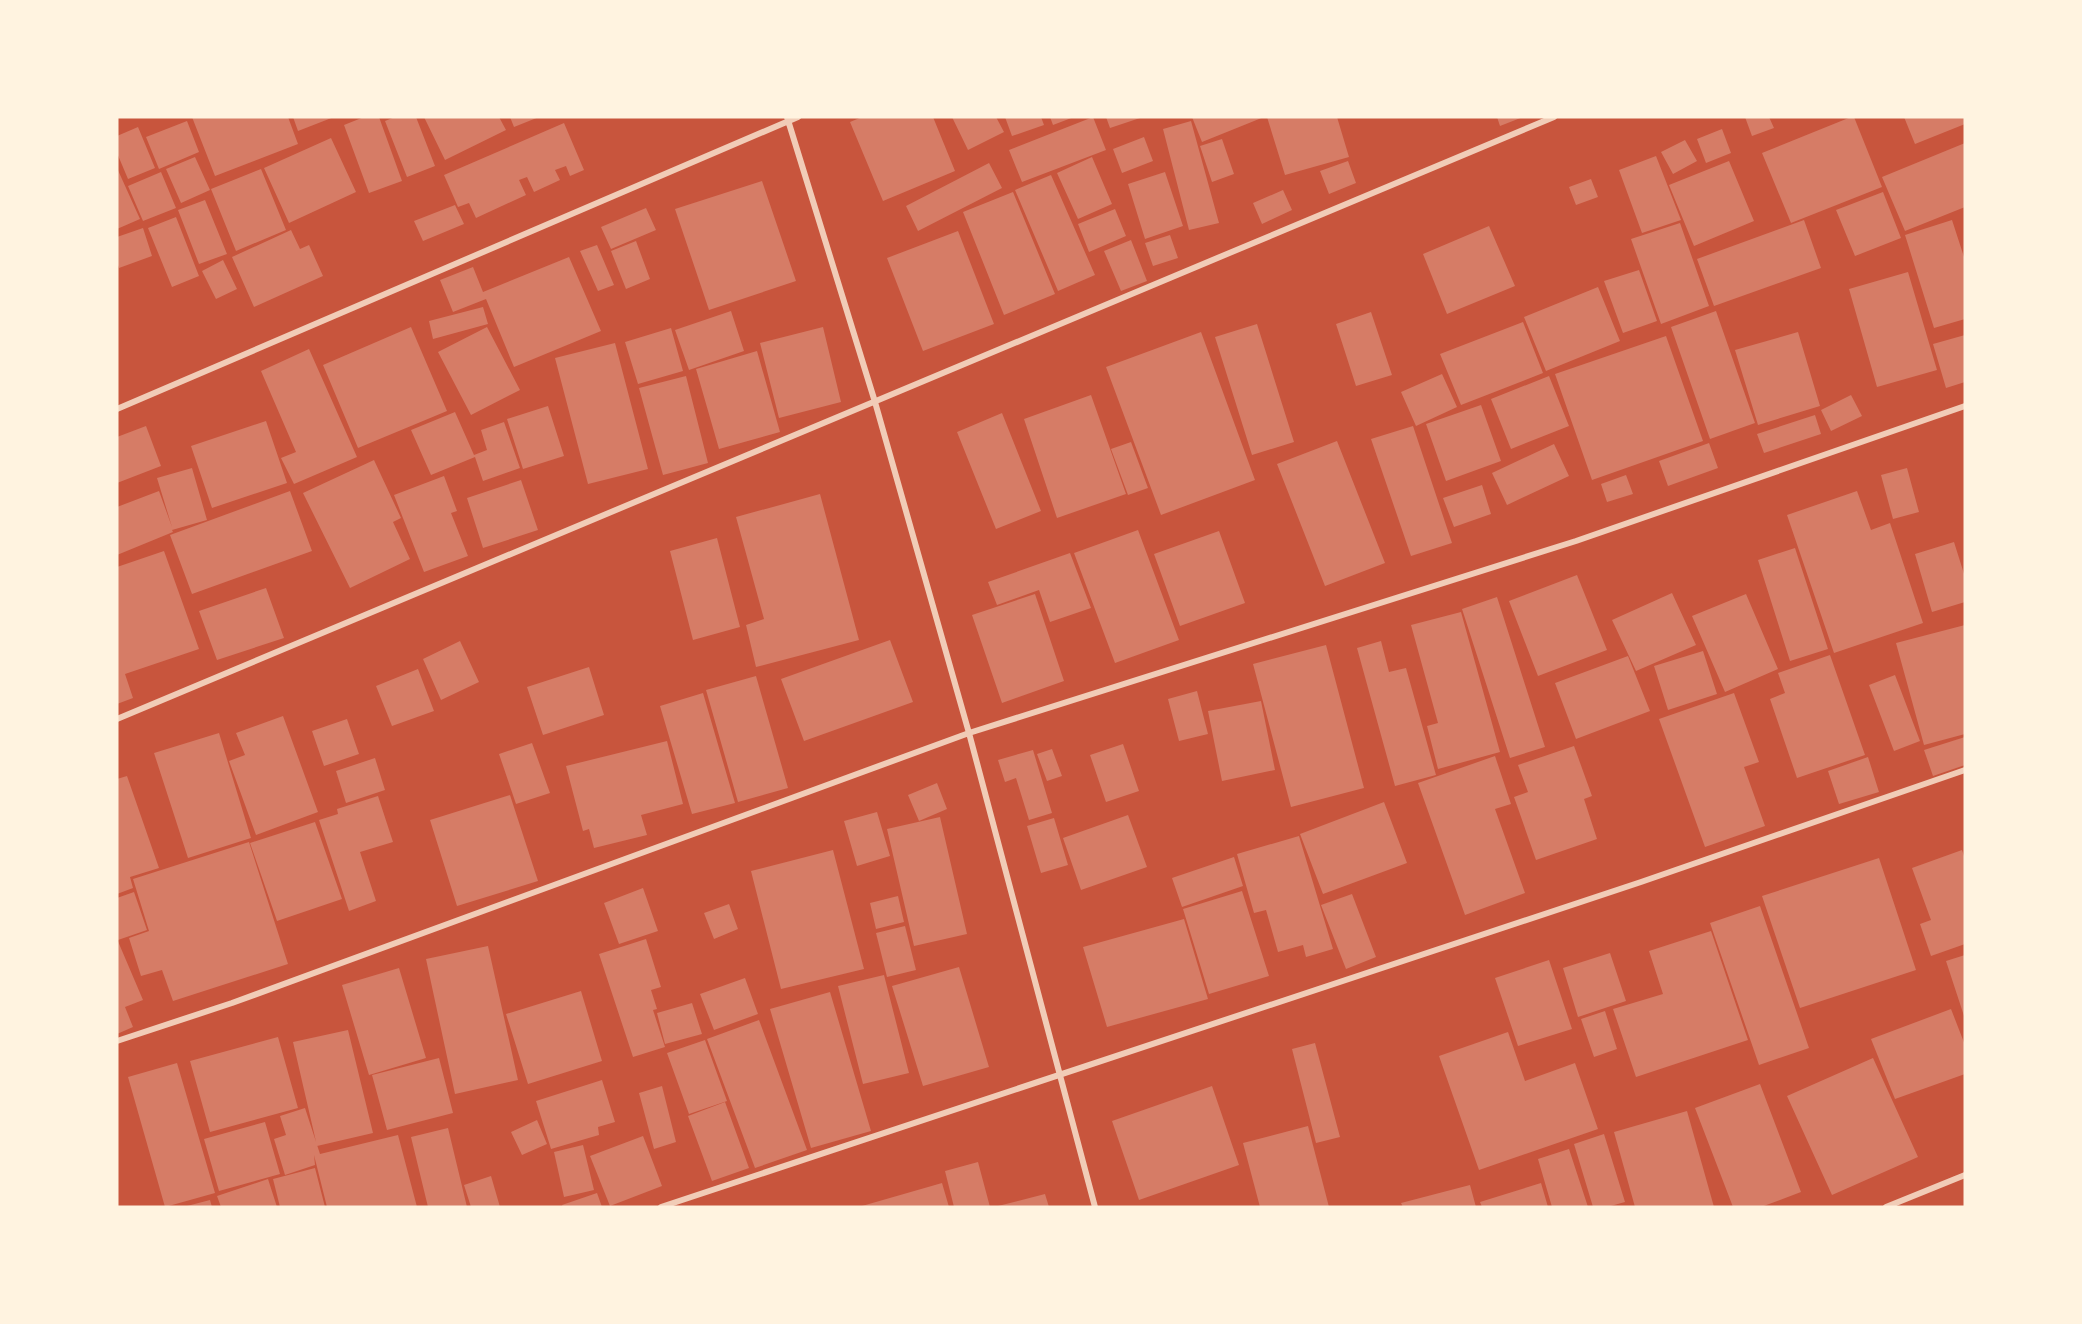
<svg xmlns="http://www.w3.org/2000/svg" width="2082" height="1324" font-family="'Asap Condensed',sans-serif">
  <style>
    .building { fill: #d67c66 }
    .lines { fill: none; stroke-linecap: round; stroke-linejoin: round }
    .minor { stroke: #f1ccb7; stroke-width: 6 }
  </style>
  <rect width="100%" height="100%" fill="#c8553d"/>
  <path class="building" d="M192,117H288L298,144L215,176Z
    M293,117H334L298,131Z
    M364,117H379L402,181L369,193L344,125Z
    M395,117H416L435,166L407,177L385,121Z
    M424,117H499L506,130L445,160Z
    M510,117H539L514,127Z
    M862,117H933L955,171L883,201L850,122Z
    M952,117H996L1004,132L968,150Z
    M1005,117H1041L1044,125L1012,136Z
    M1050,117H1074L1053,125Z
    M1093,117L1106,150L1022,182L1009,150Z
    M1106,117H1143L1110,128Z
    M1192,117H1264L1202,142Z
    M1267,117H1337L1349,157L1285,175Z
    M1497,117H1523L1500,126Z
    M1745,117H1769L1774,128L1752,136Z
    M1851,117H1854L1882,187L1791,223L1762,153Z
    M1904,117H1965V124L1915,144Z
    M187,121L199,152L159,169L146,137Z
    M1191,121L1219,223L1189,230L1163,129Z
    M564,123L584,170L570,176L566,166L555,170L560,180L534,192L527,177L519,180L526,195L476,218L469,203L458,207L444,175Z
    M138,127L155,168L128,179L117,153V136Z
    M1722,129L1731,153L1706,163L1697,139Z
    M1144,137L1153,161L1122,173L1113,149Z
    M331,138L356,192L289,223L264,168Z
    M1222,139L1234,174L1212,182L1200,146Z
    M1685,140L1697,161L1673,174L1661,152Z
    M1965,143V207L1905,231L1882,177Z
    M1656,156L1681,220L1642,233L1619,170Z
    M195,157L210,190L181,203L166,169Z
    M1092,157L1112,204L1078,219L1057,173Z
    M1348,161L1356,183L1329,194L1320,171Z
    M1729,161L1754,221L1694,246L1669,185Z
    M989,163L1002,188L918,231L906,206Z
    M117,168L140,219L117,229Z
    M261,169L286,230L236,251L211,189Z
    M161,172L176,208L143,221L128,186Z
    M1165,172L1183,226L1145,239L1128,184Z
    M1051,175L1095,275L1058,291L1015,190Z
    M1591,179L1598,197L1576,205L1569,187Z
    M762,181L796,281L709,310L675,209Z
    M1283,190L1292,210L1262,224L1253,203Z
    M1013,192L1055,294L1004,315L963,212Z
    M1883,192L1901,238L1855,256L1836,210Z
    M205,200L227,254L199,264L178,210Z
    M455,205L464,224L423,241L414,221Z
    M646,208L656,230L611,249L601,227Z
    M1115,209L1126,236L1089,252L1078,224Z
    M176,217L199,276L172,287L148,228Z
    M1804,220L1821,268L1714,306L1697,259Z
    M1952,220L1965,260V319L1934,328L1905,235Z
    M1680,223L1709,306L1661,324L1631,239Z
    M1489,226L1515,286L1447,314L1423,254Z
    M143,228L152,256L119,268L117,262V237Z
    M291,230L300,249L309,245L323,276L254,307L232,257Z
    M958,231L994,324L923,351L887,258Z
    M1170,235L1178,258L1153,266L1145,243Z
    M1131,240L1147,281L1121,291L1104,251Z
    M636,241L650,279L626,289L611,251Z
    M597,245L614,285L598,291L580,251Z
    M569,257L601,331L514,367L486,299L453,312L440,280L473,267L483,292Z
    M223,260L237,289L216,299L202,271Z
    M1639,270L1657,321L1623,333L1604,281Z
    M1908,272L1937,370L1877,387L1849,289Z
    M1598,287L1620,341L1546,371L1524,317Z
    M483,307L488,324L433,339L429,321Z
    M731,311L744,351L689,370L675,330Z
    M1716,311L1755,423L1710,439L1671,327Z
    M1371,312L1392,375L1356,386L1336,324Z
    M1523,322L1543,373L1461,405L1440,354Z
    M1257,324L1294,442L1252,455L1215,337Z
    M411,327L447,411L358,448L323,365Z
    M487,327L520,390L471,415L438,352Z
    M823,327L841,402L779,418L760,343Z
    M671,328L683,371L638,384L625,342Z
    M1201,332L1255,480L1161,515L1106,367Z
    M1798,332L1820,406L1758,425L1735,350Z
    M1965,335V382L1946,388L1933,344Z
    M1666,336L1703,441L1592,480L1555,374Z
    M615,343L648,469L588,484L555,358Z
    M309,349L357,457L294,484L281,458L296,452L261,371Z
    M757,351L780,432L719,449L696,369Z
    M1442,374L1457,407L1416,426L1401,392Z
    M686,376L708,463L663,475L639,388Z
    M1549,376L1569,426L1511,449L1491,399Z
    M1091,395L1126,494L1057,518L1024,419Z
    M1851,395L1862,416L1831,431L1821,410Z
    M1481,405L1501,461L1446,481L1426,424Z
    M548,406L564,456L523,469L507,419Z
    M455,412L474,455L487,450L481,430L504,422L520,468L483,481L475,457L431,475L411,430Z
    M1002,413L1041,511L996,529L957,432Z
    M1815,415L1821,434L1764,453L1757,434Z
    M266,421L287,483L212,508L191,446Z
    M146,426L161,466L117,483V437Z
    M1413,426L1452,543L1411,556L1371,439Z
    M1337,441L1385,563L1325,586L1277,464Z
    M1131,442L1148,488L1128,495L1111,449Z
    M1709,443L1718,468L1668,486L1659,461Z
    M1554,444L1569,476L1507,505L1492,473Z
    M374,460L401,518L393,522L410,559L350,588L303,493Z
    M192,468L207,520L172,530L173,532L117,555V507L159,491L172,527L157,478Z
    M1907,468L1919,512L1893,519L1881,475Z
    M1626,475L1633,494L1607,502L1601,484Z
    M444,476L457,511L451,513L468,556L424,572L394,495Z
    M521,480L538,530L483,548L467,498Z
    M1482,485L1491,514L1454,527L1443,498Z
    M290,491L312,551L192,594L170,535Z
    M1857,491L1871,530L1890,523L1923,623L1834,653L1787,515Z
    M820,494L859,640L756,667L746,625L764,619L736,517Z
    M1138,530L1179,640L1115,663L1074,553Z
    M1219,531L1245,603L1180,626L1154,554Z
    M717,538L740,627L693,640L670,551Z
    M1954,542L1965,577V602L1932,612L1915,554Z
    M1795,548L1828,649L1790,661L1758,560Z
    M164,551L199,649L125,674L133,698L117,704V567Z
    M1070,553L1091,608L1050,622L1039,590L997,605L988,582Z
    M1577,575L1607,650L1538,676L1509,601Z
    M266,588L284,638L217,660L199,611Z
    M1672,593L1696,645L1636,671L1612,620Z
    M1035,594L1064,681L1002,703L972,615Z
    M1746,594L1778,669L1725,692L1692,616Z
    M1497,597L1545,747L1510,758L1462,609Z
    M1461,612L1500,752L1438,769L1427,726L1438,723L1411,625Z
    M1965,625V734L1924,745L1896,643Z
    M890,640L913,702L804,741L781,679Z
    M460,641L479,682L441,700L423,659Z
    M1381,641L1389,672L1406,668L1436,775L1395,786L1357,648Z
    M1326,645L1364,788L1291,807L1253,664Z
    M1703,651L1717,694L1668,710L1654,666Z
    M1830,655L1865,755L1797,778L1770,699L1785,693L1778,673Z
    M1628,656L1650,711L1576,739L1555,683Z
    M589,667L604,715L543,735L527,687Z
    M418,669L434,711L392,726L376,686Z
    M1895,675L1920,741L1894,751L1869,685Z
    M756,676L788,788L738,802L706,690Z
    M1197,691L1208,734L1179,741L1168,699Z
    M703,693L735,803L692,814L660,706Z
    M1734,693L1759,762L1744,767L1765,826L1705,847L1659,719Z
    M1261,701L1275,770L1222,781L1208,711Z
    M283,716L318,812L256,835L229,761L245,755L236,733Z
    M347,719L359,754L324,766L312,731Z
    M219,733L251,838L188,858L154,753Z
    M1965,737V765L1933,776L1924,750Z
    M667,741L683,804L641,815L647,835L594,848L589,829L583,831L566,766Z
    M532,743L550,793L516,804L499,754Z
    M1123,744L1139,791L1106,802L1090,755Z
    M1574,746L1592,796L1584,799L1597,839L1536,860L1514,797L1528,792L1518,765Z
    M1052,749L1062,776L1047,781L1037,754Z
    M1033,750L1052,813L1029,820L1016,778L1005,782L998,760Z
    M1495,756L1511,804L1495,809L1525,893L1465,915L1418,783Z
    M1868,757L1879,792L1839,804L1828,771Z
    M375,758L385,790L346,803L336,771Z
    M127,776L159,868L130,877L133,888L117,894V779Z
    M937,783L947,809L919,821L908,795Z
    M510,795L538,881L457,906L430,820Z
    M378,796L393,842L360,852L376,901L349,911L319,820L338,814L337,809Z
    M1384,802L1407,863L1323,894L1300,834Z
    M877,812L890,856L857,866L844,821Z
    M1128,815L1147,867L1081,890L1063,838Z
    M940,817L967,934L914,946L887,829Z
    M1054,818L1068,865L1041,873L1027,826Z
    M315,822L342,899L277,921L250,843Z
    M1299,836L1333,949L1306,957L1303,945L1278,952L1266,910L1254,913L1237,854Z
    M249,842L288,964L173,1001L162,970L141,976L129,938L149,931L133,879Z
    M833,850L864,969L781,989L751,871Z
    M1962,850L1965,859V944L1931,956L1920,924L1931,920L1912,868Z
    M1234,857L1243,886L1182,907L1172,878Z
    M1879,858L1916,970L1800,1008L1762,896Z
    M643,888L658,931L619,944L604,903Z
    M1242,891L1269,976L1209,994L1183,909Z
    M134,892L147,930L118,940L117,898Z
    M1352,894L1376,957L1346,969L1321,905Z
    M898,896L904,922L876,929L870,903Z
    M729,904L738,929L714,939L704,913Z
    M1760,906L1809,1048L1759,1065L1710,923Z
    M1184,919L1208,999L1107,1027L1083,947Z
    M905,926L916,970L887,977L876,933Z
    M1711,931L1748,1040L1636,1077L1613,1009L1663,994L1649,951Z
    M117,939L143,1000L125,1007L133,1027L117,1034Z
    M646,939L661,987L651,990L657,1009L653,1010L665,1047L633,1057L599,954Z
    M488,946L518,1080L455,1094L426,959Z
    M1610,953L1626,1001L1578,1017L1563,968Z
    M1965,955V1019L1946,961Z
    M1549,960L1572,1029L1518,1046L1495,978Z
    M959,967L989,1067L923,1086L892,986Z
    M399,968L426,1058L369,1075L342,985Z
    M884,975L909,1073L863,1084L838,986Z
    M745,978L758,1014L714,1030L700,994Z
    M581,991L602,1061L528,1084L506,1014Z
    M830,992L871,1131L811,1148L770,1009Z
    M692,1003L702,1034L665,1044L657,1013Z
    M1951,1009L1965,1045V1074L1895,1099L1871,1039Z
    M1605,1011L1617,1049L1594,1057L1581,1019Z
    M759,1020L807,1150L755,1168L707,1039Z
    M348,1030L373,1133L317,1146L293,1042Z
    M1508,1032L1525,1081L1575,1063L1598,1129L1479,1170L1439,1056Z
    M278,1037L298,1108L210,1132L190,1061Z
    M705,1040L727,1101L689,1114L667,1053Z
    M1315,1043L1340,1137L1316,1143L1292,1049Z
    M439,1058L453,1113L387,1130L372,1075Z
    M1873,1058L1918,1157L1832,1195L1787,1096Z
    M177,1063L215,1193L165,1207L128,1077Z
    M602,1080L615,1122L598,1127L599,1135L551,1149L536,1101Z
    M1760,1084L1801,1192L1761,1207H1733L1695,1108Z
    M662,1086L676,1142L654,1149L639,1093Z
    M1212,1086L1239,1165L1139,1200L1112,1121Z
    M725,1102L749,1168L712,1181L688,1116Z
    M305,1108L320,1154L398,1135L417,1207H327L314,1155L315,1165L285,1175L274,1139L286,1135L280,1116Z
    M1687,1111L1714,1207H1635L1614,1132Z
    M537,1120L547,1144L522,1155L511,1132Z
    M265,1122L280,1174L219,1191L204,1139Z
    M1308,1126L1329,1207H1260L1243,1143Z
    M448,1128L467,1207H428L411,1137Z
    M1604,1134L1625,1202L1607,1207H1593L1574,1144Z
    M643,1136L662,1186L610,1206L590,1156Z
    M583,1145L594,1190L564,1197L554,1152Z
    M1569,1149L1588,1207H1552L1538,1159Z
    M978,1162L990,1207H954L945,1171Z
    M315,1168L325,1207H280L273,1179Z
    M491,1176L500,1207H471L464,1185Z
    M268,1179L277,1207H221L217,1196Z
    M942,1183L949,1207H862V1206Z
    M1541,1183L1548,1207H1482L1480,1202Z
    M1470,1185L1476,1207H1403L1401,1203Z
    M597,1193L602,1207H563L562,1205Z
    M1045,1194L1049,1207H998V1206Z
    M210,1200L212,1207H187V1206Z"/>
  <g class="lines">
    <path class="minor" d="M787,117L875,402L969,733L1095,1207
      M117,409L798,117
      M117,719L1554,117
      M117,1041L232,1003L969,733L1576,541L1965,406
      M661,1207L1641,882L1965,770
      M1886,1207L1965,1175"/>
  </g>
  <rect width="2082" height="1324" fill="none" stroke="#fff3e0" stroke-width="237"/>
</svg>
